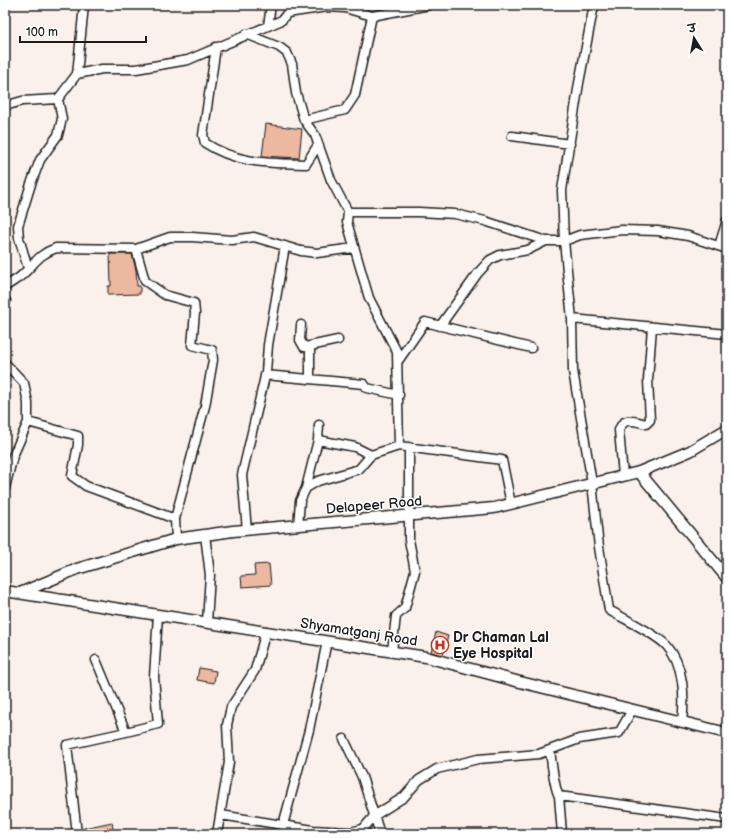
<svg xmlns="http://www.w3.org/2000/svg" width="732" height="839" font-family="'Balsamiq Sans','Playpen Sans Deva',sans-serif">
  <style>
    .building { fill: #ecb89f; stroke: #1c1c1c }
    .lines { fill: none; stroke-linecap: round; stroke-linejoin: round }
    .minor-casing { stroke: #1c1c1c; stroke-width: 11 }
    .tertiary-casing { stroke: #1c1c1c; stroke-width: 13 }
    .minor { stroke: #fff; stroke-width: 8 }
    .tertiary { stroke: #fff; stroke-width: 10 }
    .labels { text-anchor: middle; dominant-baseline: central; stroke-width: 3; stroke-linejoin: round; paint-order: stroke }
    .street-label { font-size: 14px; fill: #1c1c1c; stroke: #fff }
    .poi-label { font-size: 14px; font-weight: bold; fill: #1c1c1c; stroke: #fff; text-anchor: start }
  </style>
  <rect width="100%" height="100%" fill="#fbf1ec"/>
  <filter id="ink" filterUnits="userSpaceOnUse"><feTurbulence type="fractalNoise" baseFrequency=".025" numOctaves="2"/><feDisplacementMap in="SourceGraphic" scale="8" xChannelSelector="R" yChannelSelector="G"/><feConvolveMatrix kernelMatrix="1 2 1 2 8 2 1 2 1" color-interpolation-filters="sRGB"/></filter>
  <g filter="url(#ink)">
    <path class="building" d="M266,124L302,129L299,158L262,156Z
      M110,254H132L136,270L137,286H140V294L108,295V286H111Z
      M269,564L271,585L242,587L241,576L255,575L254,565Z
      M436,632L448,636L443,655L431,652Z
      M199,668L216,671L214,683L197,680Z
      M112,822L114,834H85L84,828Z"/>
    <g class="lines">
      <defs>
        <path id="minor" d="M594,5L579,83L562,190L564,241L572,319L573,371L592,483L599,547L609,610C624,619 655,633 667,646C684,665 685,698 682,722
          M287,13L327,7L345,8L372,16L429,5
          M268,26L271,5
          M246,34L279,47L287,53L292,64L296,93L304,120L315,135L331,180L348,212L347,222L369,298L397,352L399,446
          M216,47L203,135L205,143C237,164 269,163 306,164L318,145
          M77,74L102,69H136L188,60L282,20L293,5
          M5,106L22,101L58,99L77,74L84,5
          M304,120L345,110L355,95L372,16
          M512,136L570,144
          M348,212H419L455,214L485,221L546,241
          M719,246L727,220
          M136,249L145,281L165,295L194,303L195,313L192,345L212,350L213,360L205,406L175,519L176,539
          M28,268L19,238L18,226L31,184L40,160L58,135L62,119L58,99
          M5,287C10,283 16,280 21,276C35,264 37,255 56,248L136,249L170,237H192L232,240L254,237L301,251L317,253L354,248
          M5,303L6,301
          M572,319L727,334
          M301,325L300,340L304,347L310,346
          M440,326L478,273L490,260L500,255L528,250L546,241H564L580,235L622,230L658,231L688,236L727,249
          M398,361L425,322L531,348
          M5,363L24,383L28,403V422L13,456L5,488
          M265,375L364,384L367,388L399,395
          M310,378V346L338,340
          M28,422L78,436V445L72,476L86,486L175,519
          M371,455L399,446L502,460L511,504
          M623,476L619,430C624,416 634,421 646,424L650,420L648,380L652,327
          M306,488L318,440L319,425
          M298,526L300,501L306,488L318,481L359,469L371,455L355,447L318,440
          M247,530L242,475L266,372L268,345L285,246
          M205,535L210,575L207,622
          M392,651L396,616L405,608L415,571L409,540V447
          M126,732L158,724L154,677L158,615
          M344,739L362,777L380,834
          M550,750C551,759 555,790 559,796L562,834
          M559,796L727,819
          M221,815L313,830L350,832L363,829L374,816L404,797L419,780L437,769L478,759L539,754L579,739L619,733L632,710
          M77,834L67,745L126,732L96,660
          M217,834L229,762L227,725L231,707L255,670L266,631
          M284,834L283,825L309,730L327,641"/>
        <path id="tertiary" d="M639,472L727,578
          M5,591L426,657L516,681L727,733
          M20,593L77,569L176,539L233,531L494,508L639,472L690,451L727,429"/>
      </defs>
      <use href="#minor" class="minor-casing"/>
      <use href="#tertiary" class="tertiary-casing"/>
      <use href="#minor" class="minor"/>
      <use href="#tertiary" class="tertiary"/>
    </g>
  </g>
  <defs>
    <symbol id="hospital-ring" viewBox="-11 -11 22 22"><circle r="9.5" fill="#fff" stroke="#c8321e" stroke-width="1.5"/><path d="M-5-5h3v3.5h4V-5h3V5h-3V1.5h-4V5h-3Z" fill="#c8321e"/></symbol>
  </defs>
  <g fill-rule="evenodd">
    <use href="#hospital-ring" x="430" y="635" width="20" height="20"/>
  </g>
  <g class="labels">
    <g class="street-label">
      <text transform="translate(374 505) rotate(-5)">Delapeer Road</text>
      <text transform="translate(359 632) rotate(9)">Shyamatganj Road</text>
    </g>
    <g class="poi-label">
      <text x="453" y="637">Dr Chaman Lal<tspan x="453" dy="16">Eye Hospital</tspan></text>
    </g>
  </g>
  <rect width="732" height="839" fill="none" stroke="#fff" stroke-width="20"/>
  <rect x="10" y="10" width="712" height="819" fill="none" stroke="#1c1c1c" stroke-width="1.5" filter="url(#ink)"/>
  <g transform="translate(694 38) rotate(349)" stroke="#ffffff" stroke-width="3" paint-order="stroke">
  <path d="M0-3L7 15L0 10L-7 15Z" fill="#1c1c1c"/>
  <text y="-6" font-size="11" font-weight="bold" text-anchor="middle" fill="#1c1c1c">उ</text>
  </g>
  <path d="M20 36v6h126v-6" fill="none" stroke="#1c1c1c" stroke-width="2"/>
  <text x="26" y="36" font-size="12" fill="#1c1c1c" stroke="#ffffff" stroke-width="3" paint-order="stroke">100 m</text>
</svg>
